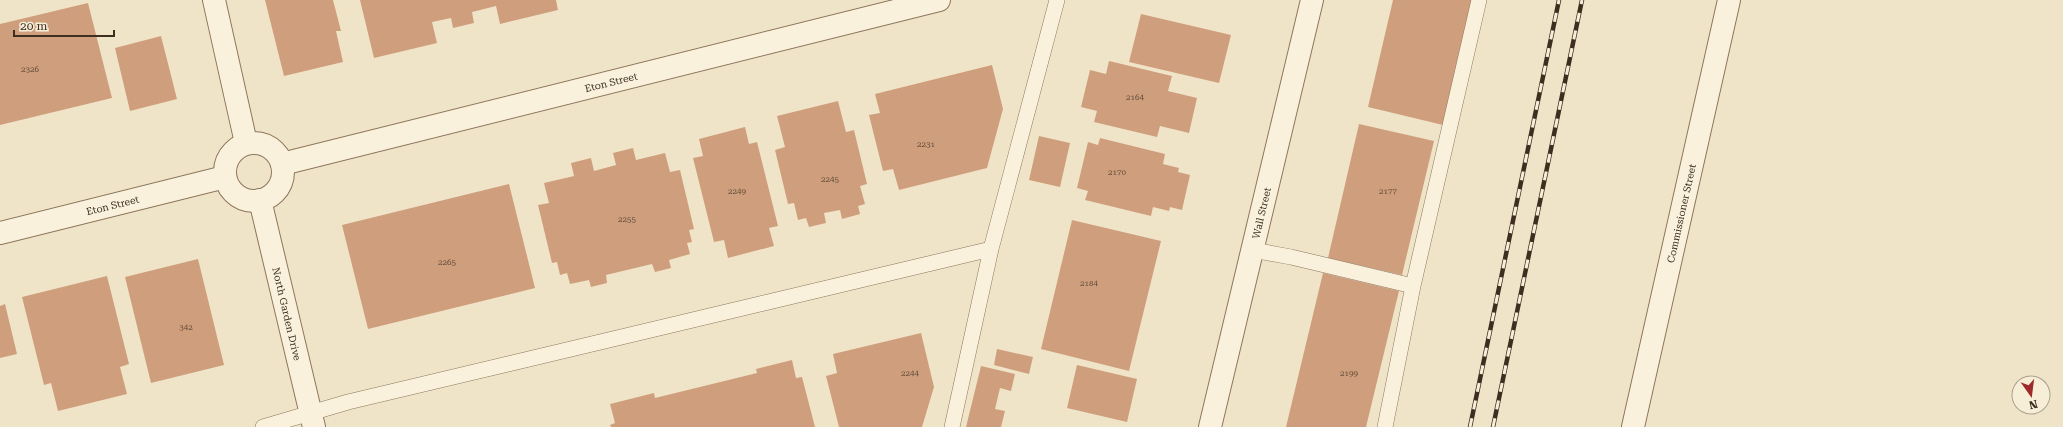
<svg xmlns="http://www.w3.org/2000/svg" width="2063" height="427" font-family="'Roboto Serif',serif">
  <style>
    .pier { fill: #f0e4c8 }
    .building { fill: #cf9f7d }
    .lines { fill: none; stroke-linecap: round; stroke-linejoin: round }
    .lane-casing { stroke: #8d765c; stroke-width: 16 }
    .street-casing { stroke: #8d765c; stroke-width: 24 }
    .lane { stroke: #faf1dc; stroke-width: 15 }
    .street { stroke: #faf1dc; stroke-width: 22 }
    .rail-casing { stroke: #3d2e20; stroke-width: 4.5 }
    .rail { stroke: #f7eed8; stroke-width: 3; stroke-dasharray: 9; stroke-linecap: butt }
    .labels { text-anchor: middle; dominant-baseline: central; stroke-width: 3.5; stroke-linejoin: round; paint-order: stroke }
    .number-label { font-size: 8px; fill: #624a37 }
    .street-label { font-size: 10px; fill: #3d2e20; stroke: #f7eed8 }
  </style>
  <rect width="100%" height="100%" fill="#f0e4c8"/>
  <path class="pier" d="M2063,45V137L2042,104L2032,81L2059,47Z"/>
  <path class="building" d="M265,0H333L341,31H336L343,62L284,76Z
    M360,0H556L558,10L500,24L496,6L472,12L474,23L453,28L451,18L432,22L437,43L374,58Z
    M1393,0H1473L1443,125L1368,107Z
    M88,3L112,98L0,125V24Z
    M1141,14L1231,35L1219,83L1129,62Z
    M161,36L177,99L130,111L115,48Z
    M1109,61L1172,76L1168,91L1197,98L1189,133L1160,126L1157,137L1094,122L1097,111L1081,107L1090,70L1106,74Z
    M992,65L1003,109L987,168L899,190L893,169L883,171L869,115L880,113L875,94Z
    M838,101L846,132L854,130L867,184L860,186L865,204L858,206L860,214L842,219L840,210L824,213L826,223L809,227L806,218L798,220L794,203L788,204L775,150L785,147L777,116Z
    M1359,124L1434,141L1402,275L1328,258Z
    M745,127L749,144L757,142L778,226L769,228L774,246L728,258L724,240L714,242L693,158L703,156L699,139Z
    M1039,136L1070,143L1060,187L1029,180Z
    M1100,138L1165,154L1163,164L1179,168L1178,172L1190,175L1182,210L1170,207L1169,211L1153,207L1151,216L1085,200L1088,191L1077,188L1088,142L1098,145Z
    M633,148L636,160L665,153L670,172L680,170L694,229L689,230L692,242L687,243L690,254L669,260L671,268L655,272L652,264L606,275L607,283L591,287L589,280L570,284L567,273L560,275L557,262L552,263L538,205L549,203L544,183L574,176L571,163L591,158L594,171L616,165L613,153Z
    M509,184L535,288L368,329L342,225Z
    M1072,220L1161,241L1129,371L1041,349Z
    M198,259L224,365L151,383L125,277Z
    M1323,273L1399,291L1366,427H1286Z
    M107,276L129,364L120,367L127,394L58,411L51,383L44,385L22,297Z
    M5,304L17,354L0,358V306Z
    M921,333L934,387L922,427H839L826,376L837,373L833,354Z
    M997,349L1033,357L1029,374L994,365Z
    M792,360L796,378L802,377L815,427H611L610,425L615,423L610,404L654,393L655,398L757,373L756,369Z
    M1077,365L1137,379L1127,422L1067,408Z
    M981,366L1015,374L1011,391L1000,388L995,409L1005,411L1001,427H966Z"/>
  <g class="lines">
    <defs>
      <path id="lane" d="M1253,250L1291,257L1413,286
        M263,427L348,402L991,249
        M952,427L991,249L1057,0
        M1385,427L1413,286L1479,0"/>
      <g id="street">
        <path d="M214,0L246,143"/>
        <circle cx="254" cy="172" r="29"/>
        <path id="s1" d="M282,164L939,0"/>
        <path id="s2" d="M260,200L314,427"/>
        <path id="s3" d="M0,233L225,177"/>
        <path id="s4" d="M1210,427L1312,0"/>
        <path id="s5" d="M1633,427L1729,0"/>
      </g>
    </defs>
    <use href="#lane" class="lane-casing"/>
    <use href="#street" class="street-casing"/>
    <use href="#lane" class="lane"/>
    <use href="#street" class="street"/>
    <defs>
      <path id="rail" d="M1470,427L1559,0
        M1493,427L1582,0"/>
    </defs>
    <use href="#rail" class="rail-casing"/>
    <use href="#rail" class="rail"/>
  </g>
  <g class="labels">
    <g class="number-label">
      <text x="30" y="69">2326</text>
      <text x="1135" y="97">2164</text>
      <text x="926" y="144">2231</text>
      <text x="1117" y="172">2170</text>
      <text x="830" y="179">2245</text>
      <text x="737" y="191">2249</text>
      <text x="1388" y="191">2177</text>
      <text x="627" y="219">2255</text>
      <text x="447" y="262">2265</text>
      <text x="1089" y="283">2184</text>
      <text x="186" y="327">342</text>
      <text x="910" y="373">2244</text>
      <text x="1349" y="373">2199</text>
    </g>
    <g class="street-label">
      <text stroke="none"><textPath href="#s1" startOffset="339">Eton Street</textPath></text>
      <text stroke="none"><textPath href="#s3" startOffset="116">Eton Street</textPath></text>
      <text stroke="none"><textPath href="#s4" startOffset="220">Wall Street</textPath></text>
      <text stroke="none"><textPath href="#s5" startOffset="219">Commissioner Street</textPath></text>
      <text stroke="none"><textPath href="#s2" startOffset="117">North Garden Drive</textPath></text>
    </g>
  </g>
  <g transform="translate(2031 395) rotate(166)"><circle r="19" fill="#f7eed8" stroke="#ada18e"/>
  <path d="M0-3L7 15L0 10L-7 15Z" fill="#9e2a2b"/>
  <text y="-6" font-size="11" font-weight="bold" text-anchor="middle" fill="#3d2e20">N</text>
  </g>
  <path d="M14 30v6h100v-6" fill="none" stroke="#3d2e20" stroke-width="2"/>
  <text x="20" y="30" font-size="12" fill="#3d2e20" stroke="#f7eed8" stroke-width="3" paint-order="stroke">20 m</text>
</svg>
